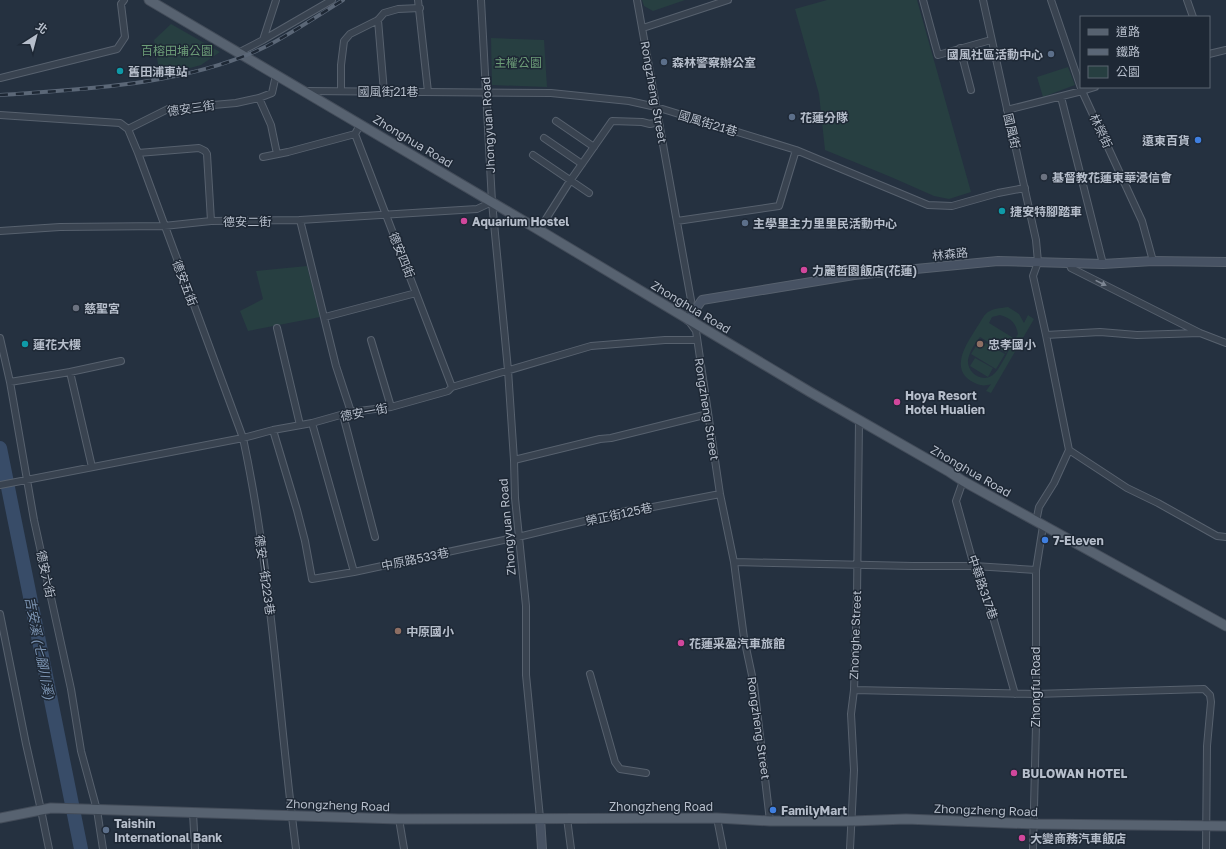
<svg xmlns="http://www.w3.org/2000/svg" width="1226" height="849" font-family="'Golos Text','Noto Sans TC',sans-serif">
  <style>
    .green { fill: #273f41; fill-rule: evenodd }
    .lines { fill: none; stroke-linecap: round; stroke-linejoin: round }
    .river { stroke: #384c68; stroke-width: 14 }
    .street-casing { stroke: #57616e; stroke-width: 8 }
    .secondary-casing { stroke: #57616e; stroke-width: 10 }
    .primary-casing { stroke: #434c59; stroke-width: 11 }
    .street { stroke: #394350; stroke-width: 6 }
    .secondary { stroke: #475263; stroke-width: 8 }
    .primary { stroke: #576270; stroke-width: 9 }
    .rail-casing { stroke: #5b6777; stroke-width: 4 }
    .rail { stroke: #1e2835; stroke-width: 2.5; stroke-dasharray: 8; stroke-linecap: butt }
    .oneway { fill: #7e8794 }
    .service-dot { fill: #5c6f8a; stroke: #1e2835; stroke-width: 1.5 }
    .culture-dot { fill: #0f9aa8; stroke: #1e2835; stroke-width: 1.5 }
    .shop-dot { fill: #3f7fe0; stroke: #1e2835; stroke-width: 1.5 }
    .worship-dot { fill: #6b7280; stroke: #1e2835; stroke-width: 1.5 }
    .hotel-dot { fill: #d1479c; stroke: #1e2835; stroke-width: 1.5 }
    .education-dot { fill: #8d6e63; stroke: #1e2835; stroke-width: 1.5 }
    .labels { text-anchor: middle; dominant-baseline: central; stroke-width: 3; stroke-linejoin: round; paint-order: stroke }
    .park-label { font-size: 12px; fill: #6c9c77; stroke: #1e2835 }
    .poi-label { font-size: 12px; font-weight: bold; fill: #b6becb; stroke: #1e2835; text-anchor: start }
    .street-label { font-size: 12px; fill: #b6becb; stroke: #1e2835 }
    .water-label { font-size: 13px; font-style: italic; fill: #7c94b2; stroke: #1e2835 }
  </style>
  <rect width="100%" height="100%" fill="#253140"/>
  <path class="green" d="M642,0H685L653,11L644,6Z
    M827,0H917L971,192L949,199L934,196L891,177L825,150L819,94L795,9Z
    M171,24L220,52L201,65L160,76L154,40Z
    M491,38L544,40L547,87L492,85Z
    M1068,67L1075,85L1043,97L1037,77Z
    M307,266L320,317L248,331L240,311L263,299L256,271Z
    M1008,307L1019,314L1024,323L1028,315L1034,319L991,393L986,391L991,384C983,387 978,385 971,381C949,367 968,342 977,327C981,322 984,313 990,311C995,308 1002,308 1008,307ZM1000,315C1011,318 1016,323 1018,334L1015,339L989,323L992,317ZM980,337L1006,353L1014,341C1009,349 1001,367 995,373C983,386 963,371 969,356C971,349 976,342 980,337Z
    M980,340L1005,354L996,369L971,354Z
    M975,358L993,368L988,377L970,366Z"/>
  <g class="lines">
    <path class="river" d="M0,448L81,849"/>
    <defs>
      <path id="street" d="M418,0L428,92
        M481,0L492,202L508,370L514,460L515,498L526,606V675L540,818
        M637,0L691,300L688,320L696,331L720,494L734,562L744,638L754,685L770,821
        M923,0L938,55L991,40
        M983,0L1036,240L1038,262L1033,276L1046,335L1069,450L1054,483L1039,507L1036,522
        M1051,0L1082,91L1142,221L1153,261
        M1187,0L1193,17
        M378,20L384,92
        M643,28L728,0
        M263,40L332,0
        M960,48L971,90
        M238,53L263,40L276,0
        M1209,54L1226,50
        M0,78L117,49L125,37L121,4L124,0
        M306,91L551,93L629,101L656,107L796,150L928,205L952,206L998,193L1025,188
        M341,91V65L344,41L350,34L378,20L384,13L398,9L420,8
        M1061,97L1103,264
        M259,98L271,125L277,154
        M1007,110L1082,91L1095,87
        M0,115L120,123L128,129L168,109L236,103L259,98L272,93L276,75
        M556,121L594,147
        M360,125L355,134L452,387
        M128,129L138,153L243,438C272,573 278,712 296,849
        M544,138L582,164
        M138,153L199,148L205,151L207,154L211,221
        M533,155L589,193
        M263,157L288,152L355,134
        M300,220L336,366L351,412
        M677,221L779,206L796,150
        M539,230L570,181L612,121L642,122L650,124L659,122
        M0,231L60,227L164,226L211,221L300,220L477,209L492,202
        M1069,263L1071,268L1200,333L1226,343
        M325,317L416,293
        M277,328L300,425
        M1046,335L1100,332L1137,335L1200,333
        M0,338L10,382L34,520L71,689L81,751L97,810L103,849
        M371,340L391,407
        M70,372L92,467
        M10,382L70,372L121,361
        M343,415L375,537
        M312,423L354,572
        M273,430L297,510L305,541L312,579L354,572L518,537L626,511L653,507L720,494
        M1069,450L1127,488L1158,503L1217,536L1226,537
        M514,460L600,439L611,438L708,414
        M963,481L956,501L974,566L991,610L1015,694
        M0,485L243,438L273,430L312,423L351,412L391,407L448,391L452,387L591,346L665,340H696
        M734,562L913,566H974L1036,570
        M0,614L26,744L41,810L49,849
        M590,674L615,762L620,769L646,773
        M854,690L1035,694L1204,689L1210,695L1211,702L1207,746L1206,849
        M193,813L195,849
        M567,818L571,849
        M717,818L723,849
        M399,819L404,849
        M850,849L854,770L851,714L854,690L857,597L859,420
        M1033,849L1036,725V570L1043,526"/>
      <path id="secondary" d="M688,320L702,300L854,275L998,261L1103,264L1153,261L1226,262
        M540,818L542,849"/>
      <path id="primary" d="M149,0L539,230L810,392L948,471L963,481L1226,626
        M0,818L51,808L399,819L717,818L770,821H852L906,819L1034,824L1226,826"/>
    </defs>
    <use href="#street" class="street-casing"/>
    <use href="#secondary" class="secondary-casing"/>
    <use href="#primary" class="primary-casing"/>
    <use href="#street" class="street"/>
    <use href="#secondary" class="secondary"/>
    <use href="#primary" class="primary"/>
    <defs>
      <path id="rail" d="M0,95C87,89 188,85 267,46C292,33 319,15 343,0"/>
    </defs>
    <use href="#rail" class="rail-casing"/>
    <use href="#rail" class="rail"/>
  </g>
  <defs><path id="oneway-solid" d="M-6-.8H1V-3.2L6.5 0L1 3.2V.8H-6Z"/></defs>
  <use class="oneway" href="#oneway-solid" transform="translate(1101 283) rotate(26)"/>
  <g class="service-dot">
    <circle cx="1051" cy="54" r="4"/>
    <circle cx="664" cy="62" r="4"/>
    <circle cx="792" cy="117" r="4"/>
    <circle cx="745" cy="223" r="4"/>
    <circle cx="106" cy="830" r="4"/>
  </g>
  <g class="culture-dot">
    <circle cx="120" cy="71" r="4"/>
    <circle cx="1002" cy="211" r="4"/>
    <circle cx="25" cy="344" r="4"/>
  </g>
  <g class="shop-dot">
    <circle cx="1198" cy="140" r="4"/>
    <circle cx="1045" cy="540" r="4"/>
    <circle cx="773" cy="810" r="4"/>
  </g>
  <g class="worship-dot">
    <circle cx="1044" cy="177" r="4"/>
    <circle cx="76" cy="308" r="4"/>
  </g>
  <g class="hotel-dot">
    <circle cx="464" cy="221" r="4"/>
    <circle cx="804" cy="270" r="4"/>
    <circle cx="897" cy="402" r="4"/>
    <circle cx="681" cy="643" r="4"/>
    <circle cx="1014" cy="773" r="4"/>
    <circle cx="1022" cy="838" r="4"/>
  </g>
  <g class="education-dot">
    <circle cx="980" cy="344" r="4"/>
    <circle cx="398" cy="631" r="4"/>
  </g>
  <g class="labels">
    <g class="park-label">
      <text x="177" y="50">百榕田埔公園</text>
      <text x="518" y="62">主權公園</text>
    </g>
    <g class="poi-label">
      <text x="1043" y="54" text-anchor="end">國風社區活動中心</text>
      <text x="672" y="62">森林警察辦公室</text>
      <text x="128" y="71">舊田浦車站</text>
      <text x="800" y="117">花蓮分隊</text>
      <text x="1190" y="140" text-anchor="end">遠東百貨</text>
      <text x="1052" y="177">基督教花蓮東華浸信會</text>
      <text x="1010" y="211">捷安特腳踏車</text>
      <text x="472" y="221">Aquarium Hostel</text>
      <text x="753" y="223">主學里主力里里民活動中心</text>
      <text x="812" y="270">力麗哲園飯店(花蓮)</text>
      <text x="84" y="308">慈聖宮</text>
      <text x="33" y="344">蓮花大樓</text>
      <text x="988" y="344">忠孝國小</text>
      <text x="905" y="395">Hoya Resort<tspan x="905" dy="14">Hotel Hualien</tspan></text>
      <text x="1053" y="540">7-Eleven</text>
      <text x="406" y="631">中原國小</text>
      <text x="689" y="643">花蓮采盈汽車旅館</text>
      <text x="1022" y="773">BULOWAN HOTEL</text>
      <text x="781" y="810">FamilyMart</text>
      <text x="114" y="823">Taishin<tspan x="114" dy="14">International Bank</tspan></text>
      <text x="1030" y="838">大變商務汽車飯店</text>
    </g>
    <g class="street-label">
      <text x="388" y="91">國風街21巷</text>
      <text transform="translate(654 92) rotate(80)">Rongzheng Street</text>
      <text transform="translate(191 108) rotate(-8)">德安三街</text>
      <text transform="translate(708 123) rotate(17)">國風街21巷</text>
      <text transform="translate(488 125) rotate(-93)">Jhongyuan Road</text>
      <text transform="translate(1012 131) rotate(77)">國風街</text>
      <text transform="translate(1101 131) rotate(65)">林榮街</text>
      <text transform="translate(413 141) rotate(31)">Zhonghua Road</text>
      <text x="247" y="221">德安二街</text>
      <text transform="translate(950 254) rotate(-6)">林森路</text>
      <text transform="translate(402 255) rotate(68)">德安四街</text>
      <text transform="translate(185 283) rotate(69)">德安五街</text>
      <text transform="translate(691 307) rotate(31)">Zhonghua Road</text>
      <text transform="translate(707 409) rotate(81)">Rongzheng Street</text>
      <text transform="translate(364 412) rotate(-11)">德安一街</text>
      <text transform="translate(971 471) rotate(30)">Zhonghua Road</text>
      <text transform="translate(619 514) rotate(-12)">榮正街125巷</text>
      <text transform="translate(507 527) rotate(-95)">Zhongyuan Road</text>
      <text transform="translate(415 559) rotate(-12)">中原路533巷</text>
      <text transform="translate(46 574) rotate(78)">德安六街</text>
      <text transform="translate(265 575) rotate(82)">德安一街223巷</text>
      <text transform="translate(983 587) rotate(71)">中華路317巷</text>
      <text transform="translate(855 635) rotate(-88)">Zhonghe Street</text>
      <text transform="translate(1035 687) rotate(-90)">Zhongfu Road</text>
      <text transform="translate(759 728) rotate(82)">Rongzheng Street</text>
      <text transform="translate(338 805) rotate(2)">Zhongzheng Road</text>
      <text x="661" y="806">Zhongzheng Road</text>
      <text transform="translate(986 810) rotate(2)">Zhongzheng Road</text>
    </g>
    <g class="water-label">
      <text transform="translate(40 648) rotate(79)">吉安溪 (七腳川溪)</text>
    </g>
  </g>
  <rect x="1080" y="16" width="130" height="72" fill="#1e2835" stroke="#5b6471"/>
  <rect x="1088" y="29" width="20" height="6" fill="#576270" stroke="#5b6471"/>
  <text x="1116" y="36" font-size="12" fill="#b6becb">道路</text>
  <rect x="1088" y="49" width="20" height="6" fill="#5b6777" stroke="#5b6471"/>
  <text x="1116" y="56" font-size="12" fill="#b6becb">鐵路</text>
  <rect x="1088" y="66" width="20" height="12" fill="#273f41" stroke="#5b6471"/>
  <text x="1116" y="76" font-size="12" fill="#b6becb">公園</text>
  <g transform="translate(36 36) rotate(36)" stroke="#1e2835" stroke-width="3" paint-order="stroke">
  <path d="M0-3L7 15L0 10L-7 15Z" fill="#b6becb"/>
  <text y="-6" font-size="11" font-weight="bold" text-anchor="middle" fill="#b6becb">北</text>
  </g>
</svg>
